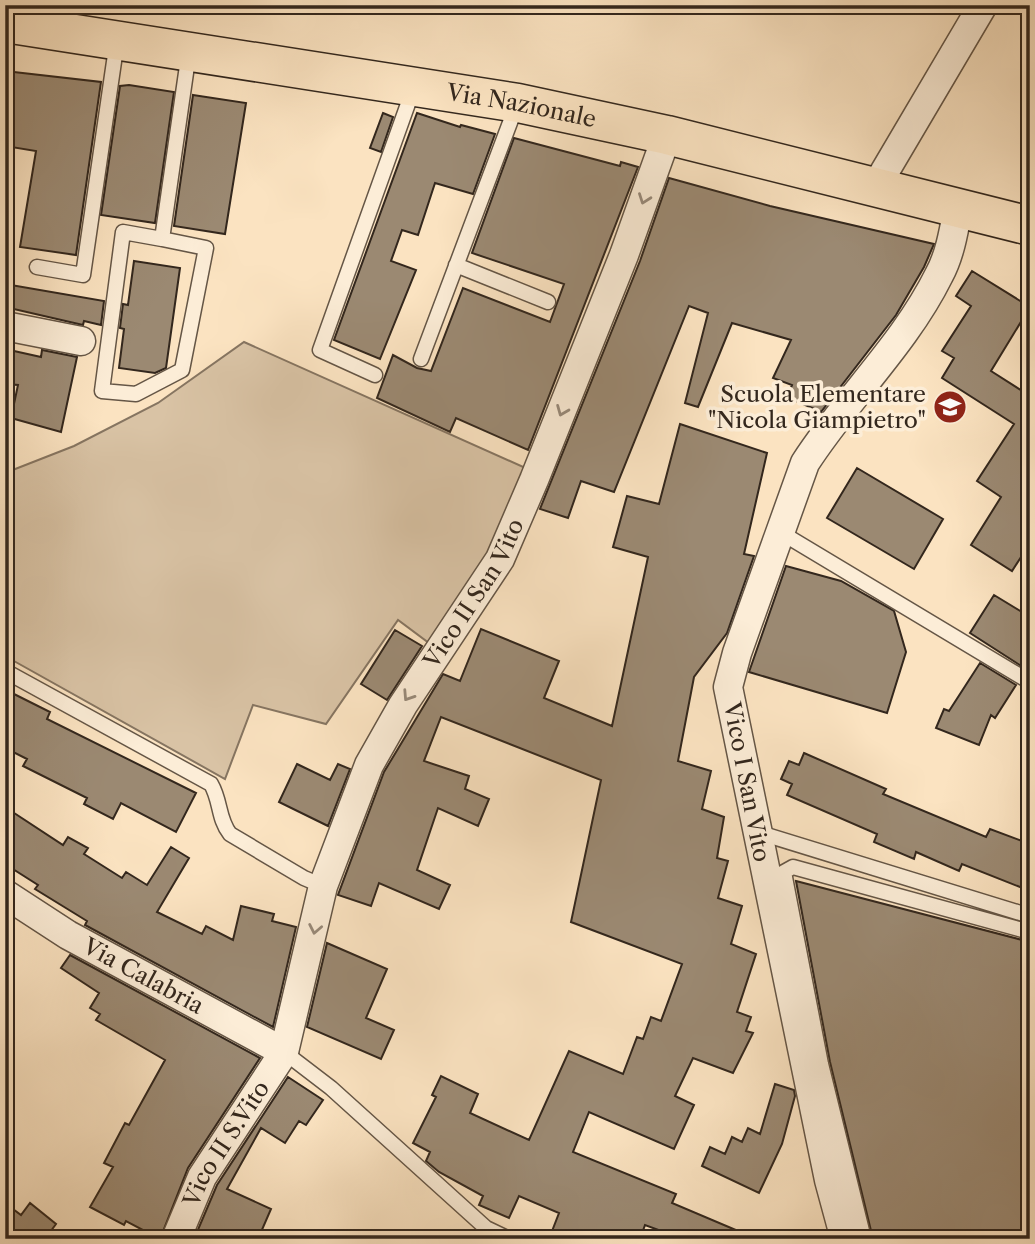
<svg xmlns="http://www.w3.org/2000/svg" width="1035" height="1244" font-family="'Libre Caslon Text',serif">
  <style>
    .green { fill: #d9c3a5; stroke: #867561; stroke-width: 2 }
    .building { fill: #9b8972; stroke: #33271d; stroke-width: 2 }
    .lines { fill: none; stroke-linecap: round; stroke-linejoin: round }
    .lane-casing { stroke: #655646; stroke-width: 17 }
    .street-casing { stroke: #655646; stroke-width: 31 }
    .primary-casing { stroke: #33271d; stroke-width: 41 }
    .lane { stroke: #fcedd7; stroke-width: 14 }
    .street { stroke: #fcedd7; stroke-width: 28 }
    .primary { stroke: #fbe3c1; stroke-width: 38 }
    .oneway { stroke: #988a7a }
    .labels { text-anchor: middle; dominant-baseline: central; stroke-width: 7; stroke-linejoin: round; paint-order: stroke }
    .street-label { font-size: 23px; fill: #33271d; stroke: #fcedd7 }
    .poi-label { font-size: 23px; fill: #33271d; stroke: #fcedd7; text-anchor: end }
  </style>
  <rect width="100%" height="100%" fill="#fbe3c1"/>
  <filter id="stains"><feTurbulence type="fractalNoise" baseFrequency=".00286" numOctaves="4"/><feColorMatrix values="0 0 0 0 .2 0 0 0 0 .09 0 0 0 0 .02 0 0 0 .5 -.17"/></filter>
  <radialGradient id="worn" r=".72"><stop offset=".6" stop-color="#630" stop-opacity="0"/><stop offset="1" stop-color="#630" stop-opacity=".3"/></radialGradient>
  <path class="green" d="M244,342L530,470L492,557L429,643L398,620L326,724L253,705L225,779L5,656V473L74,446L158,403Z"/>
  <path class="building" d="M5,71L101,82L76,255L20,247L36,151L5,146Z
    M129,85L174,92L155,223L101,215L120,86Z
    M193,95L246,103L225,234L174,226Z
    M383,113L393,117L381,152L370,148Z
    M417,113L460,127L461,125L495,134L473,194L435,183L418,235L402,230L391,261L416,270L380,359L334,340Z
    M514,138L620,166L621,162L638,167L528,450L456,418L450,432L377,398L393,355L417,368L431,371L463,288L550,322L564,284L472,253Z
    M669,178L770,206L934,244L924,267L896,315L821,412L787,397L792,385L773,378L791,340L732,323L698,407L685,403L708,313L689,306L614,492L581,481L568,518L540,509L640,261Z
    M134,261L180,268L166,368L155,373L119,368L124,329L120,328L123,304L128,305Z
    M972,271L1030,307L991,371L1030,396V543L1012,571L971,545L1001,497L977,481L1014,424L942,378L954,358L942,351L971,306L956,296Z
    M5,284L104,301L101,325L84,321L83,325L5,307Z
    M5,349L41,357L42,350L77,357L61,432L11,418L18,385L5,384Z
    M680,424L767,453L744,554L754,556L727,633L694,677L678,761L711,771L702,809L724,817L717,858L728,861L718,898L742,906L731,944L756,954L737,1012L751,1017L746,1031L753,1033L733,1073L693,1058L675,1096L694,1105L674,1149L589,1112L573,1152L676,1194L672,1203L757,1239H683L645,1225L640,1239H549L559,1213L519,1196L509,1218L479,1205L483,1196L439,1172L426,1161L430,1152L413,1143L436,1097L432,1095L441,1076L478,1094L470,1113L529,1140L569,1051L623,1074L637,1037L643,1039L651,1017L661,1021L682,964L571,922L601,780L441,717L424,761L469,776L465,789L489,799L478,826L438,808L417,870L450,885L439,909L379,883L371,906L338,895L384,772L443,674L460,681L481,629L559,661L544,698L612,726L648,557L613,547L627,496L659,504Z
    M857,468L943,519L914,569L827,518Z
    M786,566L841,581L894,611L906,652L887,713L749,672Z
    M994,595L1030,617V663L1026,669L970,633Z
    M395,630L422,646L387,700L361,684Z
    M980,663L1016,685L995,718L991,715L979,745L936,728L944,709L949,711Z
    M12,693L50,712L47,719L196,793L176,832L121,803L113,819L84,804L87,798L23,766L27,759L5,748V706Z
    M804,753L886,789L883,794L986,837L990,829L1030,844V891L962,864L959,871L916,852L914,859L874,842L877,834L787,795L792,784L781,779L789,761L799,765Z
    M297,764L330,780L338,764L350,769L328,826L279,802Z
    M5,807L63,845L68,837L88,848L84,854L122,878L126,872L147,885L171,847L189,858L157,912L202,934L206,926L233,940L241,906L274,914L272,921L296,927L273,1027L85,925L87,921L35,889L38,885L5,864Z
    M796,881L1030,942V1239H873L830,1062Z
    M327,943L387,969L366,1018L394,1030L381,1059L307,1027Z
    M70,955L260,1058L188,1168L160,1239L126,1221L124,1225L90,1207L113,1167L104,1163L125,1123L129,1125L165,1060L96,1020L100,1014L90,1008L99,993L61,968Z
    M288,1077L323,1100L306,1125L299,1121L285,1143L261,1128L227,1189L271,1209L258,1239H194L217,1185Z
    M775,1084L794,1090L795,1096L782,1144L759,1193L702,1166L710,1147L725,1154L732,1137L742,1142L748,1128L760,1134Z
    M5,1203L21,1215L30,1203L56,1224L45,1239H14L5,1232Z"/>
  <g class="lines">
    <defs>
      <path id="lane" d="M162,239L123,232L102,391L136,394L182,370L206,248L162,239L189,52
        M456,265L548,302
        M37,267L83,275L117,41
        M421,359L517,104
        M375,375L320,350L414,87
        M780,532L1030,682
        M5,671L211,784C221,801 218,819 230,834L304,878L323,886
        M757,832L1030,916
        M284,1052L331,1088L486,1228L509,1239
        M864,1239L821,1064L784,872L793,867L1030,932"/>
      <g id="street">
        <path d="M875,188L983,5"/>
        <path d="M5,326L81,341"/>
        <path id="s1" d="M5,894L68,935L284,1052"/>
        <path id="s2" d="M176,1239L202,1177L284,1052L323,886L369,765L403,705L500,559L534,480L624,255L667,135"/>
        <path d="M845,1239L829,1180L728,687L737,653L805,463C846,399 905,344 939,275C950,255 954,230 958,208"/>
      </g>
      <g id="primary">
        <path id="s3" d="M5,23L518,103L667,135L1030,226"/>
      </g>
    </defs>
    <use href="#lane" class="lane-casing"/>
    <use href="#street" class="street-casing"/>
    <use href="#primary" class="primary-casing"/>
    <use href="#lane" class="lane"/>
    <use href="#street" class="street"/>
    <use href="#primary" class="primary"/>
  </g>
  <defs><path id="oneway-chevron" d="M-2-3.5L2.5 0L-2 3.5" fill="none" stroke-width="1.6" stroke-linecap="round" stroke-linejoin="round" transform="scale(1.75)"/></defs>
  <g class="oneway">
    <use href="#oneway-chevron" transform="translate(644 199) rotate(110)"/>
    <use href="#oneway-chevron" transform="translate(562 411) rotate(112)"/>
    <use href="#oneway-chevron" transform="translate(408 696) rotate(123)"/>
    <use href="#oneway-chevron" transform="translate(315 929) rotate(101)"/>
  </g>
  <defs>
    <symbol id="school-disc" viewBox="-11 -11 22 22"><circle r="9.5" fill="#8f2418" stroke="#fcedd7"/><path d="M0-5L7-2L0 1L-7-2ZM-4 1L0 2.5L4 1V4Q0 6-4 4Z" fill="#fff"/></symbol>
  </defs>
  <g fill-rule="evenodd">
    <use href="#school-disc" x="931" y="388" width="38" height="38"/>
  </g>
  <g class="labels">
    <g class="street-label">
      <text stroke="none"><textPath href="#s3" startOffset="523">Via Nazionale</textPath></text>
      <text stroke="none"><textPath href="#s2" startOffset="718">Vico II San Vito</textPath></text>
      <text transform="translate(747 782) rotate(79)">Vico I San Vito</text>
      <text stroke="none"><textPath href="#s1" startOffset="161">Via Calabria</textPath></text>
      <text stroke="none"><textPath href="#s2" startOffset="108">Vico II S.Vito</textPath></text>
    </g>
    <g class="poi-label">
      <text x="926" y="394">Scuola Elementare<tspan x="926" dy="26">"Nicola Giampietro"</tspan></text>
    </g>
  </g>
  <rect width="1035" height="1244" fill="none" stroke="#fbe3c1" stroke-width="28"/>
  <rect x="7" y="7" width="1021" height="1230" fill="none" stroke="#33271d" stroke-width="3.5"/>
  <rect x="14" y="14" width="1007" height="1216" fill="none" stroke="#33271d" stroke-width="2"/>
  <rect width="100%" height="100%" filter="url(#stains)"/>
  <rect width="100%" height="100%" fill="url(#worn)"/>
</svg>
